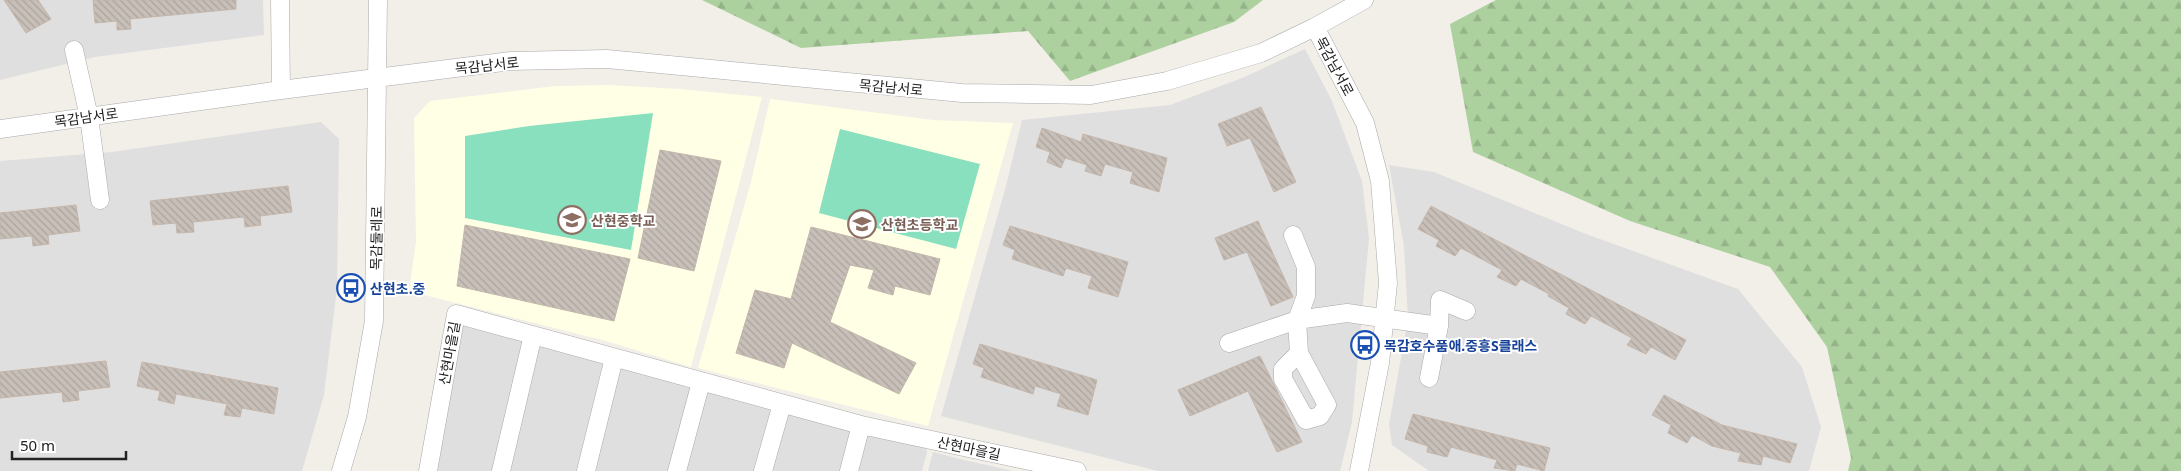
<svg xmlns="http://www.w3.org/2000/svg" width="2181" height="471" font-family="'Noto Sans','Noto Sans KR',sans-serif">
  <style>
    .residential { fill: #e0dfdf }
    .education { fill: #ffffe5 }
    .forest { fill: url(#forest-firs) }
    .pitch { fill: #88e0be }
    .building { fill: url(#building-back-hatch); stroke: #c4b6ab }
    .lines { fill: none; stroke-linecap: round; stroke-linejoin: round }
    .minor-casing { stroke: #a9a9a9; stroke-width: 19 }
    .minor { stroke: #fff; stroke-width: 18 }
    .labels { text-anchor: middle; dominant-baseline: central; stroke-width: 4; stroke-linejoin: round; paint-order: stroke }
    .street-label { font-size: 14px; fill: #222; stroke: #fff }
    .education-label { font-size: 14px; font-weight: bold; fill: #785e54; stroke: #fff; text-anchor: start }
    .transit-label { font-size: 14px; font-weight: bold; fill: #164399; stroke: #fff; text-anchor: start }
  </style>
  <defs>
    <pattern id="forest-firs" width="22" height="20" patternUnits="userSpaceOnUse" patternTransform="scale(1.25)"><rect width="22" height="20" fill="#add19e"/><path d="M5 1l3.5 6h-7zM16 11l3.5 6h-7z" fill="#95b388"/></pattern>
    <pattern id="building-back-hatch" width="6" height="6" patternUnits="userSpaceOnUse" patternTransform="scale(1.25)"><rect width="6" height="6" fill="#c7bfb8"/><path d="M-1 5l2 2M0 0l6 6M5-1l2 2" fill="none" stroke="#aba49e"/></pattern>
  </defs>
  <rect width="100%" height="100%" fill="#f2efe9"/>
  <path class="residential" d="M0,0H263L264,35L95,57L0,80Z
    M1305,49L1332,101L1362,181L1369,238L1352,422L1340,471H1158L941,416L1006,186L1022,120L1170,105L1242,78Z
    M321,122L339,139L337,288L324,395L302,471H0V161L112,152Z
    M1389,165L1434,172L1586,234L1738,289L1802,367L1821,427L1809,471H1429L1392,445L1389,424L1408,319L1404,246Z
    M459,325L925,445L927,452L922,471H433Z
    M933,452L960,459L1013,471H928Z"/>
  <path class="education" d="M609,85L680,89L762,97L691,367L606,341L409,291L416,241L414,118L430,101L555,86Z
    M770,99L933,120L1013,123L928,426L698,368L751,182Z"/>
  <path class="forest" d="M702,0H1263L1234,22L1070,81L1028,31L801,48Z
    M1496,0H2181V471H1848L1851,458L1827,347L1770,267L1630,221L1473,152L1450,24Z"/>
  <path class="pitch" d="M653,113L631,250L465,218V136L529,126Z
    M840,129L980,164L956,249L819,213Z"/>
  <path class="building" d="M4,0H38L51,19L26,33Z
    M93,0H236V9L130,19L131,29L117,30V21L95,23Z
    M1261,107L1296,182L1274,192L1250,138L1227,146L1218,124Z
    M1042,128L1081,142L1083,134L1167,158L1159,192L1130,183L1133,172L1105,164L1101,176L1085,171L1087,165L1065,158L1061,168L1047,162L1050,152L1036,147Z
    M660,150L721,161L694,271L638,258Z
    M288,186L292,212L260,216L261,225L245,227L244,217L193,222L194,232L177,233L176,223L153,225L150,201Z
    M76,205L80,231L48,235L49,244L33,246L32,236L0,239V213Z
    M1431,206L1686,340L1675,360L1651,347L1646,354L1627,345L1632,338L1591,316L1585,324L1566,314L1569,308L1548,296L1549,294L1521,279L1516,286L1497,277L1502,270L1461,248L1455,256L1436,246L1439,240L1418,229Z
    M1258,221L1293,297L1271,306L1247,252L1224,260L1215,238Z
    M465,225L630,259L614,321L457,286Z
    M1010,226L1128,262L1118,297L1088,288L1092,276L1066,268L1063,276L1012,259L1015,250L1003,245Z
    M811,227L940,259L930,295L895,286L893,295L868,288L874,270L850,265L830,322L916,363L899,394L792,343L784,368L736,353L755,290L791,299Z
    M980,344L1097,380L1088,415L1057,406L1061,394L1035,386L1033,394L981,377L984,368L973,364Z
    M1260,356L1302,442L1277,452L1248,391L1190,416L1178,390Z
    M106,361L110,387L78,391L79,400L63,402L62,392L0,398V372Z
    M142,362L278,388L274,414L242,408L240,417L224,415L227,404L176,394L174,404L158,400L160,391L137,386Z
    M1664,395L1722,425L1797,444L1790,463L1763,456L1761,465L1738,461L1741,453L1712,446L1692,435L1687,443L1668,433L1671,425L1652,415Z
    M1413,414L1550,448L1544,471L1517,464L1515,471L1494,468L1497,460L1451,447L1447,457L1427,452L1428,446L1405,439Z"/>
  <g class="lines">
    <defs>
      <path id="minor" d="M280,0L281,90
        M1315,27L1364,0
        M74,50L89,117L100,200
        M0,129L281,90L511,61L607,59L962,93L1091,95L1167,81L1261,53L1315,27L1365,123L1380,181L1388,283L1380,363L1359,471
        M1293,235L1306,267V296L1297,320L1299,353L1327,405L1320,416L1306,420L1283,379V369L1299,353
        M1439,326L1440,300L1466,311
        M1229,343L1297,320L1347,313L1439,326L1429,378
        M861,425L1077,471
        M341,471L357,417L374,321L378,0
        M428,471L456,314L861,425L849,471
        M501,471L533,335
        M586,471L614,358
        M677,471L701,382
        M763,471L782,404"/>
    </defs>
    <use href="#minor" class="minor-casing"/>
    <use href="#minor" class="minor"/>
  </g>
  <defs>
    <symbol id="school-ring" viewBox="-11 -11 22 22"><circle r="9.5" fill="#fff" stroke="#8d6e63" stroke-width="1.5"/><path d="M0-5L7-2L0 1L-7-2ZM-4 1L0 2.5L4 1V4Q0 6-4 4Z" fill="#8d6e63"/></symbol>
    <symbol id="bus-ring" viewBox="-11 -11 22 22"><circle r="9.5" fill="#fff" stroke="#1a4fb4" stroke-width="1.5"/><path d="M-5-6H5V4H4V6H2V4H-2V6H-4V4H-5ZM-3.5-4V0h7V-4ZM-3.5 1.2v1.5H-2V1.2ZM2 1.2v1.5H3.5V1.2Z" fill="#1a4fb4"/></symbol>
  </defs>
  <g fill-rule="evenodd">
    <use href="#school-ring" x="556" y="204" width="32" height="32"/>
    <use href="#school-ring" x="846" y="208" width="32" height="32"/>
    <use href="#bus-ring" x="335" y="272" width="32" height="32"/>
    <use href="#bus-ring" x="1349" y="329" width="32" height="32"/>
  </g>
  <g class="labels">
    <g class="street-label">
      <text transform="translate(487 65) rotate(-6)">목감남서로</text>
      <text transform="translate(1335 66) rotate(62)">목감남서로</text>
      <text transform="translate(891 87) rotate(5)">목감남서로</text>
      <text transform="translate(86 117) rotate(-8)">목감남서로</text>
      <text transform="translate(376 238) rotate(-89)">목감둘레로</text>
      <text transform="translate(449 353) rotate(-80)">산현마을길</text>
      <text transform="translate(969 448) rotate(12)">산현마을길</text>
    </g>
    <g class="education-label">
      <text x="591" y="220">산현중학교</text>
      <text x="881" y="224">산현초등학교</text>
    </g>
    <g class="transit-label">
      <text x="370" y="288">산현초.중</text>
      <text x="1384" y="345">목감호수품애.중흥S클래스</text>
    </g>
  </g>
  <path d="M12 451v8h114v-8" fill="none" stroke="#222222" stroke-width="2.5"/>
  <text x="20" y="451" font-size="15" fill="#222222" stroke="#ffffff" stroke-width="4" paint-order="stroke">50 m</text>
</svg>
